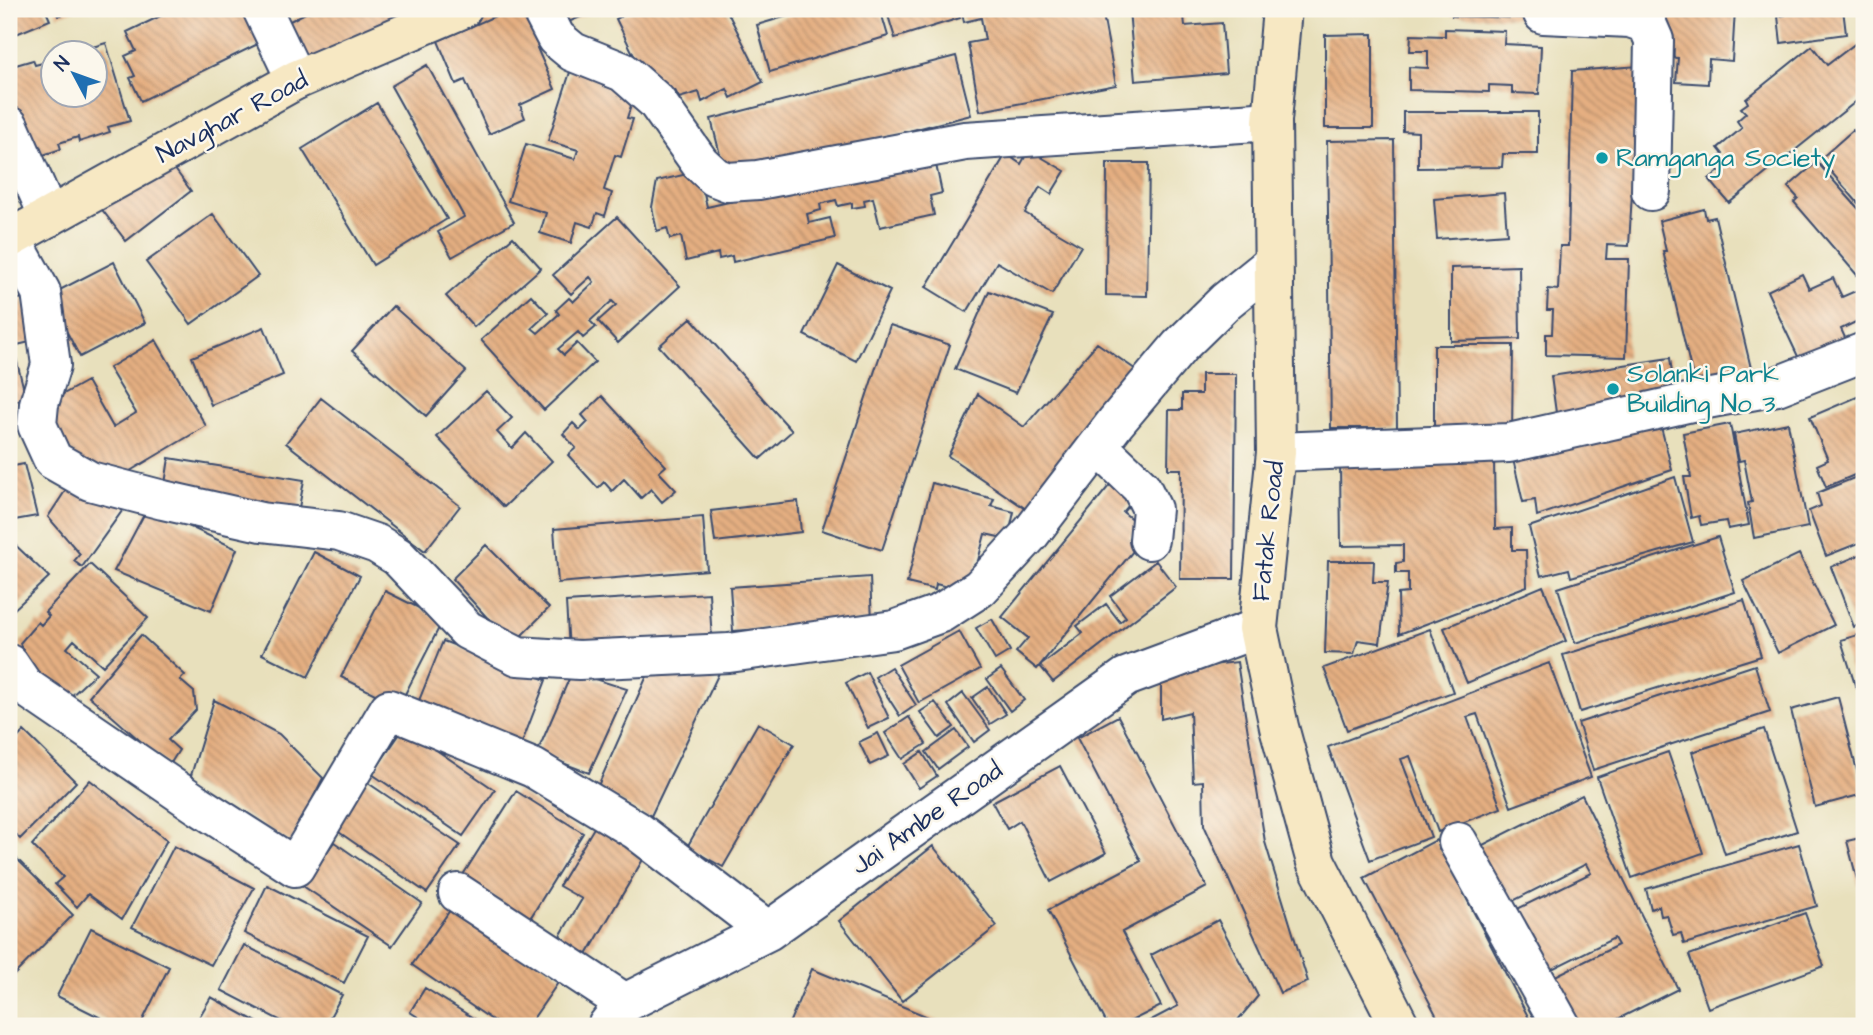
<svg xmlns="http://www.w3.org/2000/svg" width="1873" height="1035" font-family="'Architects Daughter',sans-serif">
  <style>
    .building { fill: url(#building-back-hatch) }
    .lines { fill: none; stroke-linecap: round; stroke-linejoin: round }
    .minor-casing { stroke: #3a4a6c; stroke-width: 42 }
    .secondary-casing { stroke: #3a4a6c; stroke-width: 42 }
    .minor { stroke: #fff; stroke-width: 38 }
    .secondary { stroke: #f7e8c3; stroke-width: 38 }
    .culture-dot { fill: #0f9aa8; stroke: #fbf7ec; stroke-width: 2.5 }
    .labels { text-anchor: middle; dominant-baseline: central; stroke-width: 5; stroke-linejoin: round; paint-order: stroke }
    .street-label { font-size: 26px; fill: #1b2f5e; stroke: #fbf7ec }
    .culture-label { font-size: 26px; fill: #0d838f; stroke: #fbf7ec; text-anchor: start }
  </style>
  <defs>
    <pattern id="building-back-hatch" width="6" height="6" patternUnits="userSpaceOnUse" patternTransform="scale(1.75)"><rect width="6" height="6" fill="#e5af81"/><path d="M-1 5l2 2M0 0l6 6M5-1l2 2" fill="none" stroke="#b98f6d"/></pattern>
  </defs>
  <rect width="100%" height="100%" fill="#fbf7ec"/>
  <filter id="ink" filterUnits="userSpaceOnUse"><feTurbulence type="fractalNoise" baseFrequency=".0143" numOctaves="2"/><feDisplacementMap in="SourceGraphic" scale="14" xChannelSelector="R" yChannelSelector="G"/><feConvolveMatrix kernelMatrix="1 2 1 2 8 2 1 2 1" color-interpolation-filters="sRGB"/></filter>
  <filter id="wash" filterUnits="userSpaceOnUse"><feTurbulence type="fractalNoise" baseFrequency=".00686" numOctaves="4" result="noise"/><feDisplacementMap in="SourceGraphic" scale="28" xChannelSelector="R" yChannelSelector="G"/><feGaussianBlur stdDeviation="1.57" result="paint"/><feColorMatrix in="noise" values="0 0 0 0 0 0 0 0 0 0 0 0 0 0 0 0 0 1.4 0 .05"/><feComposite in="paint" operator="in"/></filter>
  <g filter="url(#wash)">
    <rect width="100%" height="100%" fill="#e8e0bc"/>
    <g id="blocks">
      <path class="building" d="M9,9H45L50,20L9,37Z
        M55,9H77L58,16Z
        M175,9H246L262,42L141,101L130,78L135,76L125,56L136,51L127,32Z
        M313,9H391L399,25L313,71L288,22Z
        M511,9H532L548,43L537,48L555,89L520,105L525,118L489,134L465,80L456,84L438,41Z
        M560,9H600L566,23Z
        M635,9H726L763,82L731,98L727,89L702,102L699,92L679,98L675,90L665,95L648,84L616,19Z
        M811,9H880L888,36L770,72L757,25Z
        M886,9H957L960,18L895,38Z
        M961,9H1102L1116,85L980,111L968,43L985,40L981,18L964,22Z
        M1129,9H1225V12L1184,16L1185,26L1222,23L1226,73L1135,81Z
        M1452,9H1529L1528,18L1452,16Z
        M1658,9H1735L1732,61L1709,59L1708,84L1676,82L1678,58L1656,57Z
        M1784,9H1843L1846,34L1781,43L1778,16L1785,15Z
        M1445,29L1505,31L1504,44L1541,46L1539,94L1512,93V86L1489,85V92L1409,90V67L1428,68V51H1410L1411,35L1445,36Z
        M1373,34V128H1325V35Z
        M106,43L130,121L108,127L110,132L79,142L78,137L59,143L61,149L34,158L9,110V67L33,60L35,65L50,61L48,55L52,53V94H94V52H57L77,45L79,51Z
        M1856,43L1864,54V95L1729,203L1709,179L1719,171L1713,162L1723,154L1718,148L1742,128L1737,121L1746,113L1741,108L1748,103L1746,99L1812,46L1827,65Z
        M956,56L971,115L726,178L711,119Z
        M427,65L514,222L452,257L438,232L464,217L391,86Z
        M1639,66L1629,246L1607,245L1606,259H1629L1626,357L1546,355V334H1552L1553,310H1547L1548,289L1558,290L1560,246H1568L1572,71Z
        M571,69L636,90L627,118L633,119L621,157L615,155L604,190L612,193L605,216L597,213L592,227L577,222L571,243L540,233L546,213L508,201L526,144L575,159L578,150L548,141Z
        M377,103L447,219L373,265L302,149Z
        M1403,112H1538V154H1503L1502,167L1418,168V132L1403,131Z
        M1853,130L1864,143V210L1820,159Z
        M1394,140L1397,428H1331L1327,141Z
        M1029,150L1065,171L1051,194L1040,187L1025,213L1081,246L1052,294L997,262L967,312L926,287L1006,154L1021,164Z
        M934,155L942,193L930,196L934,215L880,227L873,198L864,200L865,206L852,208V203L838,206L836,200L820,204L821,210L807,214L809,223L830,218L835,238L733,262L732,256L719,259L718,253L686,261L681,236L670,239L667,228L657,231L652,207L657,181L687,174L704,193L707,207Z
        M166,157L191,191L126,241L100,207Z
        M1817,162L1864,215V269L1857,275L1794,202L1798,198L1788,187Z
        M1107,163H1149L1147,296L1106,295Z
        M1504,193L1507,234L1437,239L1434,199Z
        M1704,209L1706,219L1715,217L1755,385L1698,399L1663,251H1666L1659,221Z
        M213,214L258,276L191,324L146,262Z
        M617,217L680,286L618,343L598,321L616,305L612,301L590,321L596,327L583,338L578,332L558,349L564,355L577,343L595,362L544,410L481,340L531,295L548,313L532,328L538,333L559,314L556,310L569,298L573,302L594,282L590,277L571,294L553,275Z
        M513,237L541,268L474,327L446,296Z
        M114,262L145,323L80,357L48,296Z
        M838,265L890,291L856,361L804,335Z
        M1519,266L1520,339L1451,341V268Z
        M1802,274L1809,289L1833,278L1842,297L1860,289L1864,298V318L1841,329L1847,342L1803,367L1767,291Z
        M989,291L1053,315L1016,393L955,369Z
        M23,298L34,341L13,346L26,398L11,402L18,431L9,433V301Z
        M393,306L466,371L426,416L352,351Z
        M691,318L792,431L760,459L659,346Z
        M890,325L950,345L882,550L822,530Z
        M264,327L283,375L211,405L192,357Z
        M156,340L206,426L108,484L83,476L42,406L87,381L113,427L136,413L109,368Z
        M1097,343L1142,374L1032,513L948,456L978,394L1024,427Z
        M1434,345H1513L1512,438H1434Z
        M1670,358L1676,403L1557,420L1551,376Z
        M1201,374H1236L1234,579H1180L1181,469H1168L1169,410H1182V394H1201Z
        M486,391L512,418L497,432L512,448L526,433L552,461L504,507L437,437Z
        M1864,394V471L1826,487L1817,465L1828,460L1810,417Z
        M602,396L666,466L659,472L676,490L662,502L651,489L641,498L624,479L612,491L604,482L598,488L568,455L576,448L563,434L573,423L580,430L588,422L582,415Z
        M321,398L460,506L425,551L286,443Z
        M1659,419L1672,470L1537,516L1535,500L1523,502L1513,459Z
        M1788,423L1808,527L1754,538L1748,503L1752,502L1744,460L1739,461L1734,434Z
        M1730,424L1749,525L1728,529L1726,521L1701,525L1699,516L1691,518L1684,477H1691L1683,433Z
        M169,458L304,480L297,519L163,497Z
        M1494,459L1495,529L1512,528V550H1526L1527,586L1399,634L1398,594L1408,593V573H1396V563L1403,562V545L1341,546L1340,463Z
        M24,464L37,516L9,521V467Z
        M1864,474V541L1826,556L1809,511L1821,506L1817,493Z
        M75,476L127,504L82,567L74,561L80,554L48,517Z
        M1675,477L1693,542L1571,577L1569,569L1541,576L1529,527Z
        M1113,481L1135,498L1123,512L1139,525L1129,538L1138,545L1037,669L1016,652L1028,638L1002,617Z
        M932,483L994,499L991,506L1014,512L1008,539L985,534L974,576L955,589L936,584L935,590L907,583Z
        M798,501L801,532L715,542L711,511Z
        M148,507L237,549L211,611L114,571Z
        M703,517L707,570L558,583L554,529Z
        M1718,537L1735,592L1575,643L1558,588Z
        M9,539L49,577L9,614Z
        M486,545L549,608L512,645L452,579Z
        M314,552L360,576L308,677L262,654Z
        M1864,553V623L1854,627L1831,567Z
        M1799,554L1834,625L1778,653L1743,581Z
        M1156,561L1176,587L1053,682L1040,666L1083,633L1077,626L1106,604L1120,622L1126,617L1110,596Z
        M1328,561H1374L1373,582H1388L1380,643L1358,640L1354,654L1325,653Z
        M90,564L148,618L103,666L74,640L67,648L96,673L66,701L29,675L20,643L38,622L41,625L49,616L45,612Z
        M870,577L872,621L733,631L730,587Z
        M1543,586L1566,641L1467,683L1444,628Z
        M385,591L443,620L399,706L341,677Z
        M709,593L712,640L569,650L566,602Z
        M1744,600L1761,656L1580,712L1563,655Z
        M992,619L1010,651L995,660L976,628Z
        M1430,629L1453,692L1347,730L1324,668Z
        M959,631L980,669L919,703L898,665Z
        M1864,633V686L1856,688L1841,640Z
        M141,635L185,675L180,680L194,692L196,710L168,740L179,750L169,766L89,696Z
        M443,641L546,680L520,748L416,708Z
        M1237,662L1265,842L1308,982L1280,993L1204,825L1203,781L1193,782L1190,712L1161,719V671Z
        M1549,663L1591,777L1511,807L1477,714L1467,717L1501,808L1438,832L1410,756L1401,759L1431,837L1370,860L1328,747Z
        M1755,665L1770,712L1593,770L1578,723Z
        M891,667L916,705L900,716L875,677Z
        M650,669L719,673L650,818L597,788Z
        M1001,669L1024,700L1010,711L987,679Z
        M572,672L627,689L589,773L537,753Z
        M867,672L889,718L868,728L846,683Z
        M988,687L1006,714L990,724L972,698Z
        M963,693L990,730L974,742L948,705Z
        M1838,697L1863,794L1815,807L1791,710Z
        M214,700L279,734L323,778L291,842L189,782Z
        M935,702L954,727L939,738L920,712Z
        M1118,716L1207,887L1122,932L1161,1006L1121,1026H1108L1048,910L1141,861L1077,738Z
        M909,717L926,744L902,759L885,733Z
        M758,723L794,744L723,867L687,847Z
        M404,728L495,790L463,836L372,774Z
        M1764,729L1797,831L1725,854L1692,752Z
        M956,730L968,747L938,769L926,752Z
        M24,731L76,782L20,839L9,827V747Z
        M878,733L889,756L870,765L859,742Z
        M922,752L937,776L919,788L904,764Z
        M1668,752L1703,853L1632,878L1597,777Z
        M1060,766L1106,853L1051,882L1020,821L1007,829L992,802Z
        M90,780L167,840L122,919L88,894L77,907L55,884L63,877L32,845Z
        M365,781L460,845L427,893L333,828Z
        M516,791L583,833L529,920L461,878Z
        M1582,795L1678,989L1604,1026H1564L1543,982L1618,945L1614,938L1538,976L1507,914L1591,873L1586,864L1499,908L1471,851Z
        M595,826L645,856L581,965L553,948L582,899L559,886Z
        M1864,837V902H1863L1847,841Z
        M1436,840L1533,1026H1442L1364,878Z
        M334,842L422,903L392,946L303,886Z
        M1799,844L1817,906L1684,944L1681,933L1673,935L1667,915L1661,916L1659,906L1651,909L1646,889Z
        M174,846L254,888L211,965L132,927Z
        M933,846L997,926L902,1001L839,921Z
        M9,851L73,915L9,980Z
        M267,885L368,936L344,983L244,933Z
        M455,903L562,977L528,1026H501L412,965Z
        M1805,913L1824,966L1708,1008L1689,955Z
        M1218,920L1258,996L1233,1026H1140L1178,1006L1151,955Z
        M91,928L169,967L140,1026H117L57,996Z
        M244,945L342,995L325,1026H291L221,990Z
        M812,969L938,1021L941,1026H788Z
        M425,988L486,1026H432L410,1012Z
        M211,997L264,1026H194Z"/>
    </g>
  </g>
  <g filter="url(#ink)">
    <use href="#blocks" fill-opacity="0" stroke="#3a4a6c" stroke-width="2"/>
    <g class="lines">
      <defs>
        <path id="minor" d="M262,9L296,80
          M541,9L556,38L573,52L623,72L656,101L700,163L715,177L728,182L758,180L965,141L1272,121
          M1543,9V14L1630,18L1647,24L1654,40L1651,191
          M9,126L49,217
          M11,238L41,292L51,365L39,404L37,425L53,460L90,481L163,500L261,522L339,531L377,544L398,557L467,630L518,656L579,660L729,653L894,630L941,613L980,588L1031,533L1116,422L1180,346L1226,301L1273,263
          M1098,446L1141,487L1152,509L1149,540
          M1276,452L1509,443L1696,401L1777,386L1864,352
          M9,664L24,686L198,805L295,867L389,709L533,768L636,830L768,931
          M1458,842L1561,1026
          M458,893L625,1003
          M607,1026L625,1003L768,931L1126,677L1258,628"/>
        <path id="secondary" d="M1282,9L1272,121L1276,452L1258,628L1279,727L1316,862L1400,1026
          M9,239L296,80L462,9"/>
      </defs>
      <use href="#minor" class="minor-casing"/>
      <use href="#secondary" class="secondary-casing"/>
      <use href="#minor" class="minor"/>
      <use href="#secondary" class="secondary"/>
    </g>
  </g>
  <g class="culture-dot">
    <circle cx="1602" cy="158" r="7"/>
    <circle cx="1613" cy="389" r="7"/>
  </g>
  <g class="labels">
    <g class="street-label">
      <text transform="translate(232 117) rotate(-28)">Navghar Road</text>
      <text transform="translate(1268 531) rotate(-84)">Fatak Road</text>
      <text transform="translate(927 818) rotate(-35)">Jai Ambe Road</text>
    </g>
    <g class="culture-label">
      <text x="1616" y="158">Ramganga Society</text>
      <text x="1627" y="374">Solanki Park<tspan x="1627" dy="30">Building No 3</tspan></text>
    </g>
  </g>
  <rect width="1873" height="1035" fill="none" stroke="#fbf7ec" stroke-width="35"/>
  <g transform="translate(74 74) rotate(311)"><circle r="33" fill="#fbf7ec" stroke="#a1a7b3" stroke-width="2"/>
  <path d="M0-5L12 26L0 18L-12 26Z" fill="#1f6fb2"/>
  <text y="-10" font-size="19" font-weight="bold" text-anchor="middle" fill="#1b2f5e">N</text>
  </g>
</svg>
